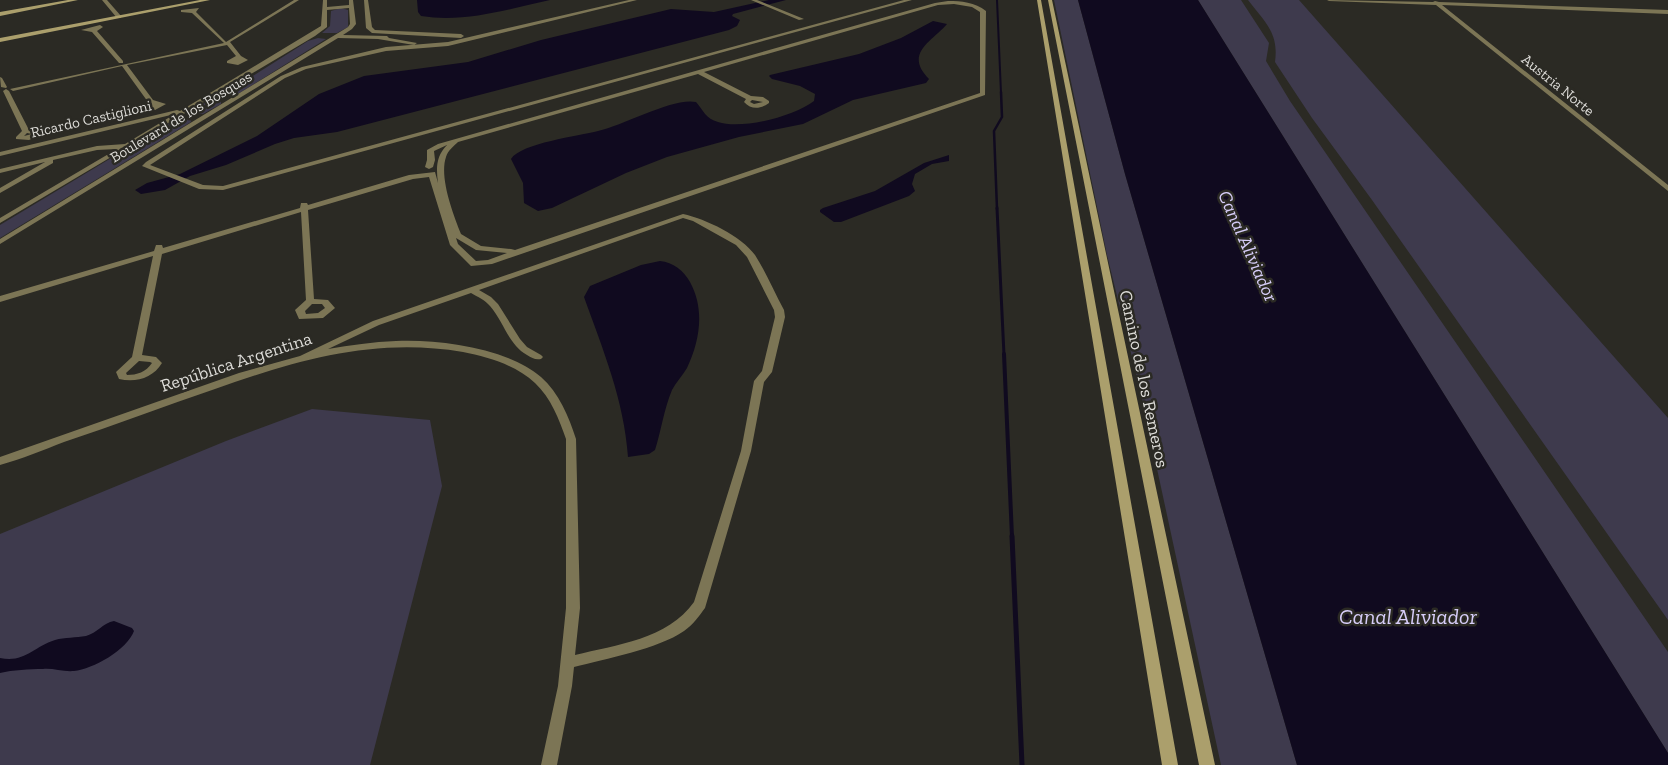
<svg xmlns="http://www.w3.org/2000/svg" width="1668" height="765" font-family="'Zilla Slab',serif">
  <style>
    .green { fill: #3e3a4d }
    .water { fill: #100a1f }
    .lines { fill: none; stroke-linecap: round; stroke-linejoin: round }
    .stream-far4 { stroke: #100a1f; stroke-width: 2 }
    .stream-far3 { stroke: #100a1f; stroke-width: 2.5 }
    .stream-far2 { stroke: #100a1f; stroke-width: 3 }
    .stream-far1 { stroke: #100a1f; stroke-width: 4 }
    .stream { stroke: #100a1f; stroke-width: 5 }
    .street { fill: #7c7555; fill-rule: evenodd }
    .secondary { fill: #ab9f6c; fill-rule: evenodd }
    .labels { text-anchor: middle; dominant-baseline: central; stroke-width: 5; stroke-linejoin: round; paint-order: stroke }
    .far-street-label { font-size: 15px; fill: #dddcd8; stroke: #2b2a24 }
    .street-label { font-size: 18px; fill: #dddcd8; stroke: #2b2a24 }
    .water-label { font-size: 19px; font-style: italic; fill: #d6cdf8; stroke: #2b2a24 }
    .near-water-label { font-size: 22px; font-style: italic; fill: #d6cdf8; stroke: #2b2a24 }
  </style>
  <rect width="100%" height="100%" fill="#2b2a24"/>
  <path class="green" d="M1054,0H1078L1125,174L1297,765H1221L1140,390L1107,255Z
    M1198,0H1241L1269,43L1266,61L1290,101L1668,652V753Z
    M1248,0H1299L1668,418V620L1372,200L1312,118L1275,62C1279,33 1265,22 1248,0Z
    M341,8L348,10V27L337,33H322L330,26L331,11Z
    M318,38L326,39L238,94L223,95L308,41Z
    M216,100L221,101V104L203,114H189L204,103Z
    M183,119H190L191,122L0,238V225L171,122Z
    M312,409L430,420L442,486L370,765H0V534L226,441Z"/>
  <path class="water" d="M417,0H550C508,9 465,23 421,16L418,12Z
    M769,0H786L733,14L732,16L740,20L737,26L729,30L337,132L294,138L275,144L226,165L190,176L165,190L141,194L135,190L147,183L180,174L257,136L319,94L364,76L468,62L541,40L671,9L714,12Z
    M1078,0H1198L1668,753V765H1297L1125,174Z
    M933,21L947,24C933,41 903,53 929,79L926,83L853,100L803,124L739,137L667,157L626,173L552,208L538,211L524,203L523,183L511,159C521,143 579,136 598,131C624,125 674,97 696,102C703,110 706,119 718,122C742,130 795,116 814,101L815,94L800,86L772,79L769,76L770,75L859,54L901,38Z
    M949,155V161L932,164L915,174L912,184L915,191L909,196L841,222H834L820,212V210L823,208L875,191L924,163Z
    M660,261C673,262 684,271 690,282C705,309 700,341 687,368C683,375 676,382 672,390C664,409 661,431 655,450L649,454L628,457C624,400 603,350 584,297L590,286L641,265Z
    M114,621L132,628L134,631C127,650 93,669 74,671C63,672 53,668 43,669C29,669 13,670 0,673V658C25,663 33,647 55,640C65,637 76,638 86,636C97,633 103,623 114,621Z"/>
  <g class="lines">
    <path class="stream-far4" d="M997,0L1001,93"/>
    <path class="stream-far3" d="M997,209L994,131L1002,117L1001,92"/>
    <path class="stream-far2" d="M997,208L1004,355"/>
    <path class="stream-far1" d="M1004,354L1012,537"/>
    <path class="stream" d="M1012,536L1022,765"/>
    <path class="street" d="M102,0H107L121,16V18H117Z
      M294,0H299L230,42L241,56L248,60L238,65L227,63V61L236,56L227,45L127,65L153,100L166,104L155,110L142,109V107L148,102L122,66L13,91L10,89L224,43L192,13L181,12V10L199,8L196,12L226,42Z
      M323,0H327V7L349,5V0H353L356,24L352,29L343,35L387,36L389,38L417,43L414,45L378,39L338,38L0,244V239L348,27L350,24L349,8L327,10V27L315,36L0,223V218L117,149L97,150L53,160V163L0,193V188L45,162L0,173V169L97,146L125,144L175,114L0,156V152L177,110L180,111L321,26Z
      M364,0H368L372,27L375,30L461,34L464,36L461,38L372,33L366,28Z
      M629,0H637L448,46L386,51L306,69L285,78L150,165L203,185L223,186L904,0H912L223,190L199,189L142,166L146,162L281,76L302,67L386,47L448,42Z
      M751,0H757L804,19L799,20Z
      M1327,0L1433,2L1435,1L1439,2L1668,10V14L1442,5L1668,185V191L1436,5L1329,1Z
      M948,1C961,1 975,2 986,11L985,95L492,264L471,266L450,245L429,177L413,179L308,210L314,299L328,300L335,308L323,318L299,319L295,310L306,300L301,212L162,254L142,355L156,357L162,363C153,378 136,383 119,379L116,372L132,357L153,256L0,302V296L154,251L156,245H162L163,248L300,208L301,203H307L308,205L409,175L435,172L438,183C436,168 436,156 447,145L434,151L435,160L433,167L429,169L425,167L427,160V150L438,144L935,3ZM954,4L972,7L980,12V93L515,250L511,249L481,246L461,234C453,214 439,177 446,157C448,150 454,146 458,142L698,74L746,99L744,102C751,110 761,109 769,103V101L763,97L751,96L704,72L938,5ZM752,100L763,102L754,104L750,102ZM456,238L476,250L507,253L488,260L476,261L458,244ZM312,304H322L325,308L318,313L306,314L305,311ZM139,361L150,362L152,363C146,372 137,375 127,375L126,373Z
      M100,25L103,27L97,31L123,61V63H119L92,32L81,30Z
      M0,77L2,78L7,87L6,88L1,87Z
      M6,89L9,91L29,130L40,133V135L29,140L16,139V137L22,131L3,91ZM27,133L32,134L24,136Z
      M683,214C706,219 741,236 755,255C766,272 774,292 784,310L785,317L772,372L764,382L751,451L705,608C699,616 693,625 684,631C658,649 605,659 574,667L572,686L557,765H541L558,686L566,608V439C559,419 551,398 535,383C516,365 488,357 463,352C375,337 297,360 215,389C165,406 115,425 64,442C43,450 22,459 0,465V457L239,373L300,356L373,321ZM683,218L693,221L736,245L747,257L774,310L775,317L762,371L754,381L741,451L694,602C668,639 616,645 575,655L580,608L576,439C569,417 559,393 541,377C507,348 439,339 396,341C373,342 350,345 328,349L379,325L471,293C478,297 485,300 490,306C504,322 508,344 527,355C532,358 535,360 541,359L543,357L541,355L527,347L520,339L498,304L491,297L479,290Z"/>
    <path class="secondary" d="M68,0H78L0,16V12Z
      M200,0H210L0,42V38Z
      M1037,0H1041L1178,765H1162Z
      M1048,0H1052L1215,765H1199Z"/>
  </g>
  <g class="labels">
    <g class="far-street-label">
      <text transform="translate(1558 85) rotate(39)">Austria Norte</text>
      <text transform="translate(181 117) rotate(-31)">Boulevard de los Bosques</text>
      <text transform="translate(91 119) rotate(-13)">Ricardo Castiglioni</text>
    </g>
    <g class="street-label">
      <text transform="translate(236 362) rotate(-18)">República Argentina</text>
      <text transform="translate(1144 379) rotate(78)">Camino de los Remeros</text>
    </g>
    <g class="water-label">
      <text transform="translate(1248 246) rotate(66)">Canal Aliviador</text>
    </g>
    <g class="near-water-label">
      <text x="1408" y="616">Canal Aliviador</text>
    </g>
  </g>
</svg>
